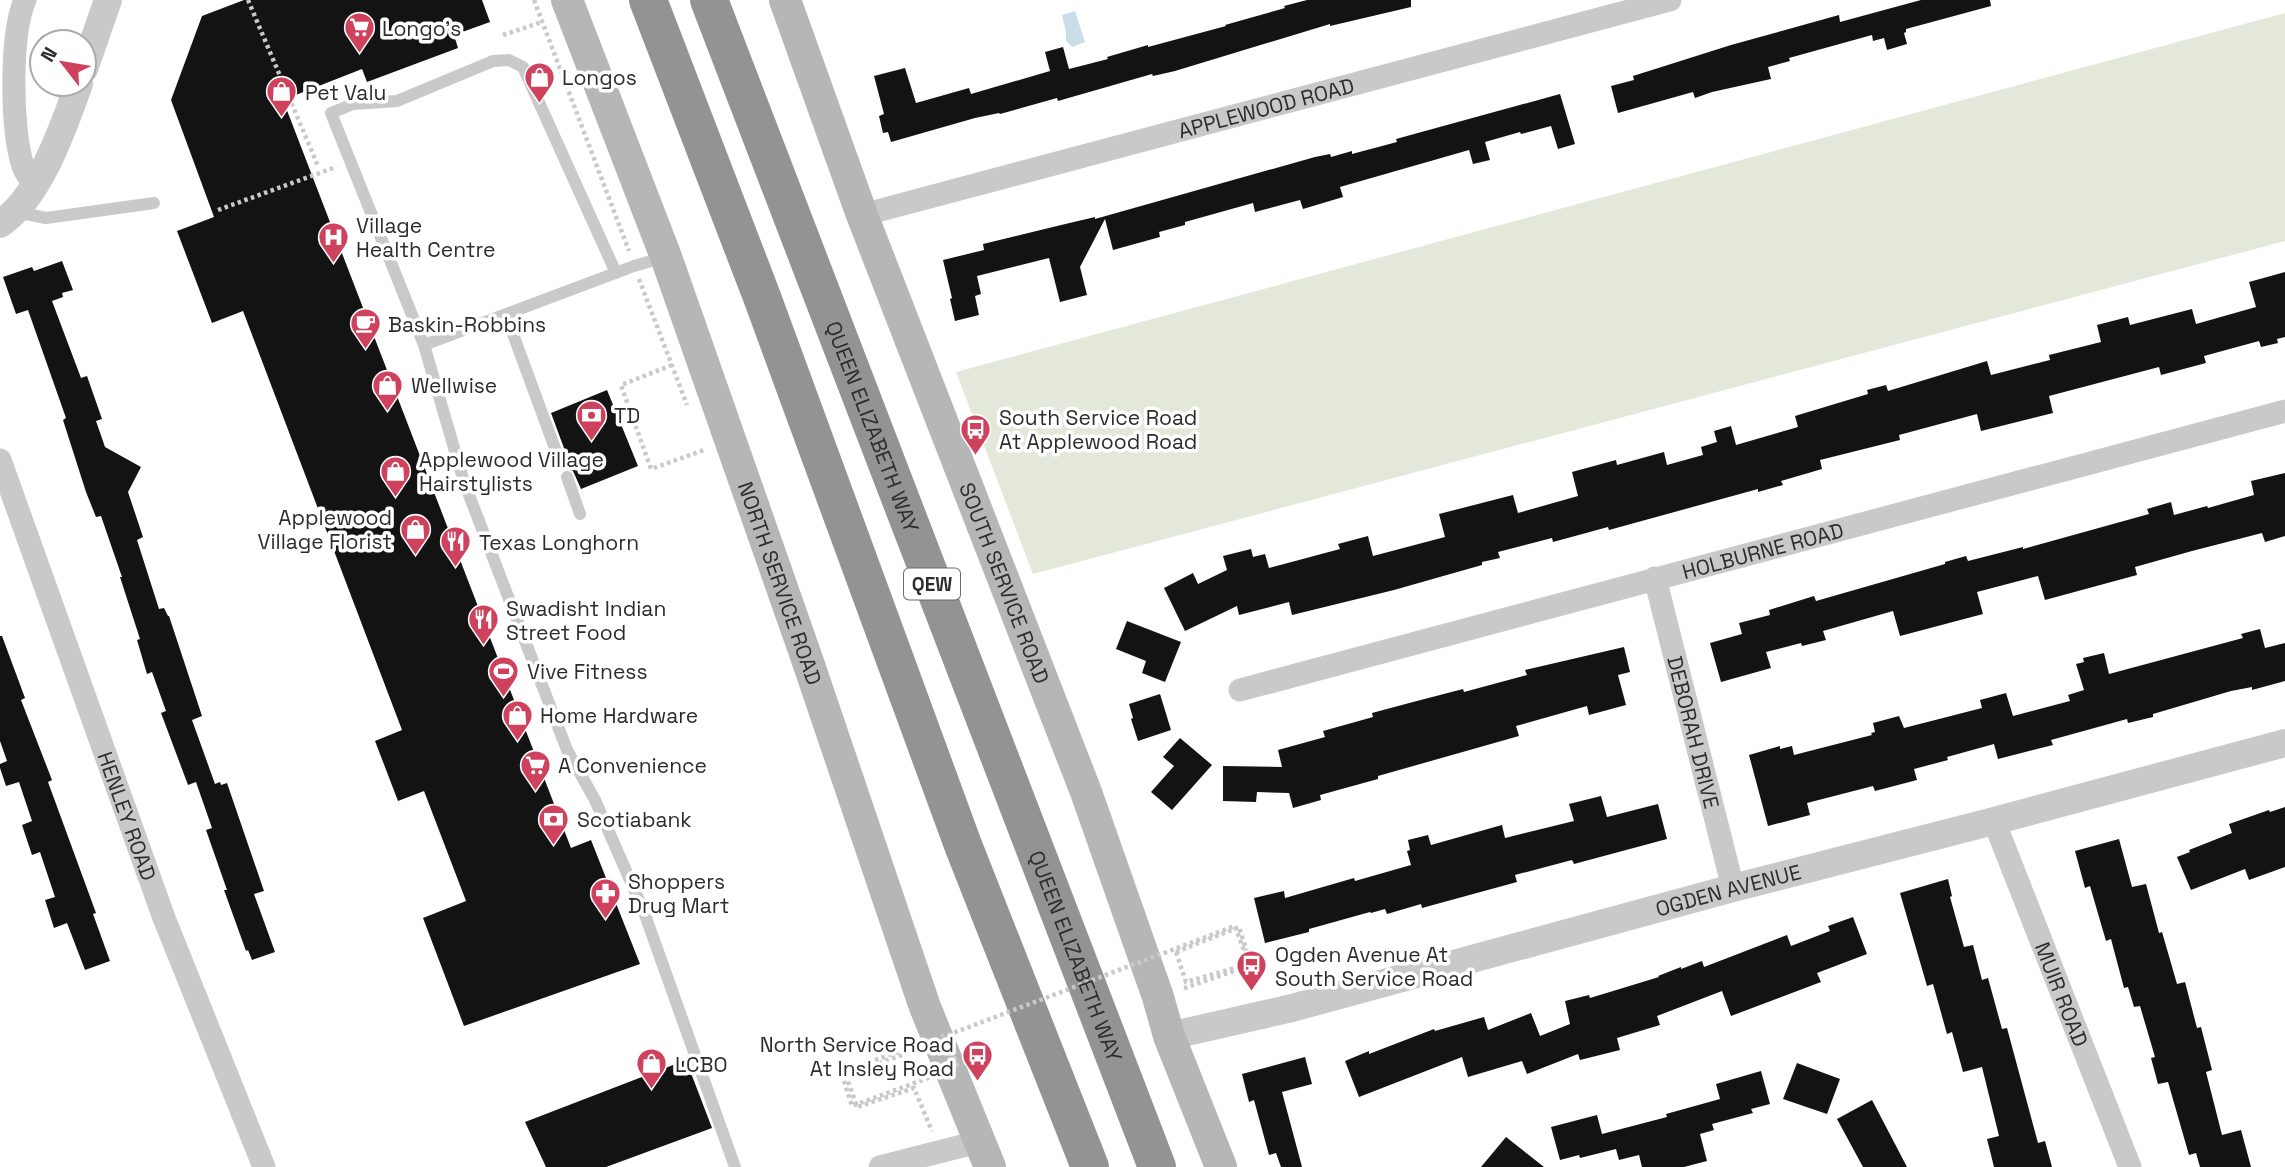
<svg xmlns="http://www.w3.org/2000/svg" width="2285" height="1167" font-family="'Space Grotesk',sans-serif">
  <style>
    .green { fill: #e4e8db }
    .water { fill: #c9dee6 }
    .building { fill: #131313 }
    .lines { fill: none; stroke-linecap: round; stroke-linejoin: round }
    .path { stroke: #c9c9c9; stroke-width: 4.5; stroke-dasharray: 3.5 3.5; stroke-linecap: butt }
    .service { stroke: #c9c9c9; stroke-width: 12 }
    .minor { stroke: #c9c9c9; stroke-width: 23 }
    .tertiary { stroke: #c9c9c9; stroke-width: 28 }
    .secondary { stroke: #b6b6b6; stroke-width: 32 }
    .motorway { stroke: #939393; stroke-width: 38 }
    .path-bridge { stroke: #c9c9c9; stroke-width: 4.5; stroke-dasharray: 3.5 3.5; stroke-linecap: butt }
    .labels { text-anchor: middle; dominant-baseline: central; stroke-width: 7; stroke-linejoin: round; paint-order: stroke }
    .shield { fill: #fff; stroke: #6b6b6b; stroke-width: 2 }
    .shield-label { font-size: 19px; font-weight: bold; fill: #2c2c2c }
    .poi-label { font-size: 21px; fill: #2c2c2c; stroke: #fff; text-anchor: start }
    .street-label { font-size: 21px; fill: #2c2c2c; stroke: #fff }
  </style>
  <rect width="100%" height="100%" fill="#fff"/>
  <path class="green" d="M2285,13V241L1033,574L956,372Z"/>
  <path class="water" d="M1075,11L1085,42L1072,47L1066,41V32L1062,15Z"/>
  <path class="building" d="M244,0H482L490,22L454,35L458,48L367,82L362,69L283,100L571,848L591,840L640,964L464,1026L423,918L466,901L424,791L398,801L375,741L402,730L243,311L212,323L177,231L214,217L171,100L202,16Z
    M1307,0H1411V7L1330,26V24L1175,71L1153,76L1152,74L1058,101L1057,98L1000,114L999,113L975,118L891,142L888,132L883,133L879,116L884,114L874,76L905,68L916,103L969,88L971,94L1050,71L1045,52L1063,47L1069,69L1108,59L1107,57L1148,45V47L1226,26L1225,25L1285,8L1284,6Z
    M1921,0H1990L1991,6L1906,29V32L1904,33L1907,44L1887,50L1884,38L1873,41L1872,35L1789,58L1790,61L1768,67L1771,79L1712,92L1695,98L1693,92L1618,113L1611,86L1634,80L1633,76L1731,45L1839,15L1840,22Z
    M1560,94L1575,144L1558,149L1551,126L1521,134L1520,132L1485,142L1490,160L1473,164L1469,150L1340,187L1343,197L1303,209L1300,200L1255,212L1253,203L1185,222V225L1159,232L1160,237L1113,250L1105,219L1080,267L1087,295L1060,302L1049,258L977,276L981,294L975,296L979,315L955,321L950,299L952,298L943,260L984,250L983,244L1057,226L1095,217V219L1315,157L1330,154L1331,157L1352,151V154L1397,142L1396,139Z
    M62,261L73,290L62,293L63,297L52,301L81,378L87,376L102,419L96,421L105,447L141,467L128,492L143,537L137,540L159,609L164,608L168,616H169L202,716L192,720L215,784L220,782L221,785L227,783L264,891L254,894L275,952L252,960L248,950L246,951L224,890H227L206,830L212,828L196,782L188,785L161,713L166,711L152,672L147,674L137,640L140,639L120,577H122L101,516L96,517L86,492L63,420L66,418L28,310L16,314L3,277L32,267L34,271Z
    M2285,272V337L2277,339L2278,343L2261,347L2259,341L2204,356L2206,363L2161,375L2159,367L2049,396L2053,413L1981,431L1977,414L1899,435L1900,440L1820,460L1822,469L1781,481L1783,485L1758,492V489L1609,530L1608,527L1553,542L1552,538L1498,552L1500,558L1482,562V565L1394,590L1292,615L1289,602L1239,615L1237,606L1185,631L1164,588L1193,573L1198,584L1227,570L1223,556L1251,549L1253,557L1265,554L1269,568L1340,549L1338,544L1368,536L1373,556L1445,537L1439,514L1513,495L1518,513L1578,496L1572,472L1616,460L1617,465L1664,452L1667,465L1703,455L1701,447L1717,442L1714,431L1731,426L1736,445L1798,427L1795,416L1868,394L1867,390L1886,385L1888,391L1987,361L1991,375L2050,360L2049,355L2101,342L2097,325L2128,317L2130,325L2192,309L2196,324L2256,307L2249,282Z
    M607,390L638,466L581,489L573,471L566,469L568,459L551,413Z
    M2285,473V536L2265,542L2262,533L2192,551L2135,567L2137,575L2045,600L2038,576L1977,592L1983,614L1900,636L1893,611L1823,631L1826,640L1802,646L1801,643L1766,652L1771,668L1721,682L1710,643L1742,634L1739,623L1770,615L1769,610L1814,596L1816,601L1945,564V562L1966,556L1968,561L2023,547V549L2149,514L2147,509L2171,502L2174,515L2207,506L2208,508L2254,495L2251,481Z
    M1127,621L1181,642L1165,682L1142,673L1146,661L1116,649Z
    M2260,629L2265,648L2285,643V681L2252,690V687L2231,691L2153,714V717L2128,723L2127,719L2051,740L2053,745L1998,759L1994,744L1947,757L1948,760L1914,769L1917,780L1875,791L1873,786L1807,803L1810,815L1768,826L1749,755L1780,746V749L1792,746L1794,755L1872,735L1871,733L1875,732L1873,723L1899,716L1904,728L1982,708L1980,700L2006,693L2013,716L2070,701L2068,695L2084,690L2076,664L2084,662L2083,658L2104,653L2109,674L2243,638L2241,634Z
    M0,636H2L25,698L21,700L52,780L48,782L96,913L93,914L110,961L85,970L67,923L54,928L45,900L55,897L40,852L32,855L22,825L32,821L19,782L6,786L0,768V764L7,761L0,741Z
    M1624,647L1630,672L1618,675L1626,705L1589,715L1587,706L1516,726L1519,736L1378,776V779L1320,795L1321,800L1293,808L1289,793L1257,792L1256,802L1223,801V766L1282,767L1278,750L1325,737L1323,731L1373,717L1372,713L1413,702L1463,689L1464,692L1527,675L1525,670Z
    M1160,694L1171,730L1138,741L1131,719L1133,718L1129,704Z
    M1180,738L1212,765L1172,810L1151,792L1174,766L1163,757Z
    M1601,796L1607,817L1658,804L1667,839L1574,864L1572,860L1515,875L1517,882L1422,908L1421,904L1387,914L1385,909L1371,913L1370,912L1309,929V932L1265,943L1254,898L1284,891L1285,898L1354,878L1355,881L1411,865L1407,851L1410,850L1408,840L1428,835L1431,845L1502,825L1505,838L1574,821L1569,804Z
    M2285,807V867L2249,880L2245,869L2191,890L2177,857L2190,852L2189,850L2232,833L2229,824L2269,810L2270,812Z
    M2119,839L2132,887L2146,884L2159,933L2162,932L2177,984L2185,982L2197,1028L2201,1027L2212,1070L2206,1072L2222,1135L2241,1130L2251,1167H2200L2196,1153L2189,1155L2168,1082L2158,1084L2151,1058L2155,1057L2140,1006L2134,1007L2128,987L2124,988L2111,939L2106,941L2090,886L2085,888L2075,851Z
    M1948,879L1952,896L1950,897L1964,947L1973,945L1982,980L1988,978L2002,1029L2007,1028L2038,1143L2045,1141L2052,1167H1994L1987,1139L1999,1136L1982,1067L1963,1072L1952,1032L1947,1034L1933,984L1927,986L1900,893Z
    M1853,917L1867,954L1817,973L1821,982L1731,1016L1722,991L1657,1016L1660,1025L1617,1038L1620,1050L1580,1060L1578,1054L1527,1074L1522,1061L1468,1077L1462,1057L1359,1097L1345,1061L1369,1051V1054L1434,1029L1435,1031L1484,1017L1488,1030L1531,1013L1540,1036L1570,1024L1565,1001L1589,995L1590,998L1659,977L1658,976L1681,967V969L1702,961L1704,967L1787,935L1791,946L1830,931L1828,926Z
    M1305,1057L1312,1084L1282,1092L1302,1167H1281L1276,1153L1269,1155L1254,1100L1249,1102L1242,1074Z
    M686,1060L712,1128L606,1167H546L525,1122Z
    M1797,1063L1840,1079L1827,1114L1783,1099Z
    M1761,1071L1770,1104L1751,1109L1753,1113L1712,1124L1714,1130L1700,1134L1707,1161L1684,1167H1642L1639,1155L1619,1160L1616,1149L1580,1158L1579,1155L1560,1160L1551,1127L1597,1115L1602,1134L1667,1117L1666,1114L1720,1099L1716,1084Z
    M1872,1100L1907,1167H1863L1837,1119Z
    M1506,1137L1544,1167H1481Z"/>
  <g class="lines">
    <path class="path" d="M248,0L318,166
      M534,0L629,251
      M503,35L542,22
      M218,210L336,167
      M639,279L687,405
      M672,365L621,385L651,469L704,450
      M1176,952L1239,927L1251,965L1182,989
      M846,1075L857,1107L914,1088L932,1131"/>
    <path class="service" d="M16,212L46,218L154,203
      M616,273L523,67L509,60L493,61L397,101L353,104L331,113L424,345L464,482L567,750L595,800L644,912L735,1167
      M506,315L560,462
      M424,345L634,266L665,257
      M567,477L580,514"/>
    <g class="minor">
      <path d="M25,0C10,34 11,130 23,166C25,173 31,179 34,184"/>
      <path id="s1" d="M862,215L1670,0"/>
      <path id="s2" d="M0,460L164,918L264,1167"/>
      <path id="s3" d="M1655,578L1733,888"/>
      <path id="s4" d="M1240,690L2285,411"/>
      <path id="s5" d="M1994,821L2130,1167"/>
      <path d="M880,1167L978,1142"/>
    </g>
    <g class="tertiary">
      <path d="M84,69L108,0"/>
      <path d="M0,224C40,197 63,128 79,84"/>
      <path id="s6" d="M1169,1036L1292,1008L1733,888L1994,821L2285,743"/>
    </g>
    <g class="secondary">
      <path id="s7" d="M567,0L666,257L807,659L925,1007L990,1167"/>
      <path id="s8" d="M785,0L862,215L1086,792L1158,997L1169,1036L1221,1167"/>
    </g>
    <g class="motorway">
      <path d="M648,0L762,297L963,845L1090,1167"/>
      <path id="s9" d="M709,0L1157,1167"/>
    </g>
    <path class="path-bridge" d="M846,1075L947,1039L958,1067L852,1106L841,1072L961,1030L1235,926L1249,964L1186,982L1176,952"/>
  </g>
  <defs>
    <symbol id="supermarket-pin" viewBox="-11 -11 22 30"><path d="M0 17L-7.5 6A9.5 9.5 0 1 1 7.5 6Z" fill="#cf425d" stroke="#fff"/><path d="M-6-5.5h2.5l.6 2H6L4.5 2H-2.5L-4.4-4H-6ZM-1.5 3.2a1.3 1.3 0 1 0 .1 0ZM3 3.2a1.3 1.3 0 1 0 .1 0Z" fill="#fff"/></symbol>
    <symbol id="shop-pin" viewBox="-11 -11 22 30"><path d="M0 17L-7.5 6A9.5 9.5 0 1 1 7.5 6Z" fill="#cf425d" stroke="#fff"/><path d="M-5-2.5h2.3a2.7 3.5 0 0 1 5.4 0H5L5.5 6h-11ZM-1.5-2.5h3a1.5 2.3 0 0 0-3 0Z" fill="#fff"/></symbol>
    <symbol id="hospital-pin" viewBox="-11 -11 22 30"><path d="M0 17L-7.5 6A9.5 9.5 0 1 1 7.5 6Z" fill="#cf425d" stroke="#fff"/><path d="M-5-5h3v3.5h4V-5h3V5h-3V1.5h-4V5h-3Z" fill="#fff"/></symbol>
    <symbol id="cafe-pin" viewBox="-11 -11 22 30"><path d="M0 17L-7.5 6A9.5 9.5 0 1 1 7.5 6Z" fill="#cf425d" stroke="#fff"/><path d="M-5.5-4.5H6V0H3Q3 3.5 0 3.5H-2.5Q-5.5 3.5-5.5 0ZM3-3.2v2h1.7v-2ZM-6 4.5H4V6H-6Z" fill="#fff"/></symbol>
    <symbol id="bank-pin" viewBox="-11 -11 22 30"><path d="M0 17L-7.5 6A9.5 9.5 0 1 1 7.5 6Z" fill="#cf425d" stroke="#fff"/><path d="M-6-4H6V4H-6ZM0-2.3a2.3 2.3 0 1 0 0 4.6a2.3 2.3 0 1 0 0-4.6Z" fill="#fff"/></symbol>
    <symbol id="bus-pin" viewBox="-11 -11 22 30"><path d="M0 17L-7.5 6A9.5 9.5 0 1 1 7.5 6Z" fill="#cf425d" stroke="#fff"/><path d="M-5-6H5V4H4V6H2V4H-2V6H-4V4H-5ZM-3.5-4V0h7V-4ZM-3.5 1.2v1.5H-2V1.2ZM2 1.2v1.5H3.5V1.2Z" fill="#fff"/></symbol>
    <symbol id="restaurant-pin" viewBox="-11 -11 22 30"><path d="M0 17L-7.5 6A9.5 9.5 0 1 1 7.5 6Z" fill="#cf425d" stroke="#fff"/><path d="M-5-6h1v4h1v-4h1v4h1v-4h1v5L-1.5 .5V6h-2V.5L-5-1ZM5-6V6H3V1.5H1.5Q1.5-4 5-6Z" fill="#fff"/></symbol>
    <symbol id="stadium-pin" viewBox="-11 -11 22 30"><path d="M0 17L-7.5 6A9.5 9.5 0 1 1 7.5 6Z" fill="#cf425d" stroke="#fff"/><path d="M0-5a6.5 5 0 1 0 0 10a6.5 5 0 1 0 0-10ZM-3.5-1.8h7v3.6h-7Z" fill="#fff"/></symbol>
    <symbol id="pharmacy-pin" viewBox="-11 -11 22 30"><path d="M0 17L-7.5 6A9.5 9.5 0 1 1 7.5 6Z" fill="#cf425d" stroke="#fff"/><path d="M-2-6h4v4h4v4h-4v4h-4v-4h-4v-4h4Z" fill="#fff"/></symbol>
  </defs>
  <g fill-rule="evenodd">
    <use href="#supermarket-pin" x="342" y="10" width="35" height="47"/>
    <use href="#shop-pin" x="522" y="60" width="35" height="47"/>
    <use href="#shop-pin" x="264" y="74" width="35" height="47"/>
    <use href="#hospital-pin" x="316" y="220" width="35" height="47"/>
    <use href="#cafe-pin" x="348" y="306" width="35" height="47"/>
    <use href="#shop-pin" x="370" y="368" width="35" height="47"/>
    <use href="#bank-pin" x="574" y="398" width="35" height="47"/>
    <use href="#bus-pin" x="958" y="412" width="35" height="47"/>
    <use href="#shop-pin" x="378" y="454" width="35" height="47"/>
    <use href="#shop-pin" x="398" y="512" width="35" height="47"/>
    <use href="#restaurant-pin" x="438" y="524" width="35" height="47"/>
    <use href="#restaurant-pin" x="466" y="602" width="35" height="47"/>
    <use href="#stadium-pin" x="486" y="654" width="35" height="47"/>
    <use href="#shop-pin" x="500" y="698" width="35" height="47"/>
    <use href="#supermarket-pin" x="518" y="748" width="35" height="47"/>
    <use href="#bank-pin" x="536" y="802" width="35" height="47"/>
    <use href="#pharmacy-pin" x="588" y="876" width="35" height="47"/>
    <use href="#bus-pin" x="1234" y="948" width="35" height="47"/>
    <use href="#bus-pin" x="960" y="1038" width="35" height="47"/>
    <use href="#shop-pin" x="634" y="1046" width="35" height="47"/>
  </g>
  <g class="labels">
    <rect class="shield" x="904" y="568.5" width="56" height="31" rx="5"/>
    <g class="shield-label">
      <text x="932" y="584">QEW</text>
    </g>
    <g class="poi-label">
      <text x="382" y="28">Longo's</text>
      <text x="562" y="77">Longos</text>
      <text x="305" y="92">Pet Valu</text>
      <text x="356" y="225">Village<tspan x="356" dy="24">Health Centre</tspan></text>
      <text x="388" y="324">Baskin-Robbins</text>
      <text x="411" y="385">Wellwise</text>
      <text x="614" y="415">TD</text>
      <text x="999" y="417">South Service Road<tspan x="999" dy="24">At Applewood Road</tspan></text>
      <text x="419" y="459">Applewood Village<tspan x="419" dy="24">Hairstylists</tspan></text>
      <text x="392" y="517" text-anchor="end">Applewood<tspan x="392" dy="24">Village Florist</tspan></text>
      <text x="479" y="542">Texas Longhorn</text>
      <text x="506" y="608">Swadisht Indian<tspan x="506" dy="24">Street Food</tspan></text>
      <text x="527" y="671">Vive Fitness</text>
      <text x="540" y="715">Home Hardware</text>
      <text x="558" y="765">A Convenience</text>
      <text x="577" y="819">Scotiabank</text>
      <text x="628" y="881">Shoppers<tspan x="628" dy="24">Drug Mart</tspan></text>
      <text x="1275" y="954">Ogden Avenue At<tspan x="1275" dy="24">South Service Road</tspan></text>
      <text x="954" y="1044" text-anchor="end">North Service Road<tspan x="954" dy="24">At Insley Road</tspan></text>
      <text x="675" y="1064">LCBO</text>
    </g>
    <g class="street-label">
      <text stroke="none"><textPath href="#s1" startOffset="418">APPLEWOOD ROAD</textPath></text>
      <text stroke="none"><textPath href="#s9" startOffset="457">QUEEN ELIZABETH WAY</textPath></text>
      <text stroke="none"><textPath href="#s4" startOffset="541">HOLBURNE ROAD</textPath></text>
      <text stroke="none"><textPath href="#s7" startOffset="621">NORTH SERVICE ROAD</textPath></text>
      <text stroke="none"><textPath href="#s8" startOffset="623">SOUTH SERVICE ROAD</textPath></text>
      <text stroke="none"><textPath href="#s3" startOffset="159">DEBORAH DRIVE</textPath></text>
      <text stroke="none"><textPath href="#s2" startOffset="378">HENLEY ROAD</textPath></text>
      <text stroke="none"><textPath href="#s6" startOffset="578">OGDEN AVENUE</textPath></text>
      <text stroke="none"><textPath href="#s9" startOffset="1024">QUEEN ELIZABETH WAY</textPath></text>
      <text stroke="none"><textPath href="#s5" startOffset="186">MUIR ROAD</textPath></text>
    </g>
  </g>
  <g transform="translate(63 63) rotate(301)"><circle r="33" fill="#ffffff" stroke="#ababab" stroke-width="2"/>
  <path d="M0-5L12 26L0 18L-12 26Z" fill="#cf425d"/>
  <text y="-10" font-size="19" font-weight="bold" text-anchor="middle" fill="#2c2c2c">N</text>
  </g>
</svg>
